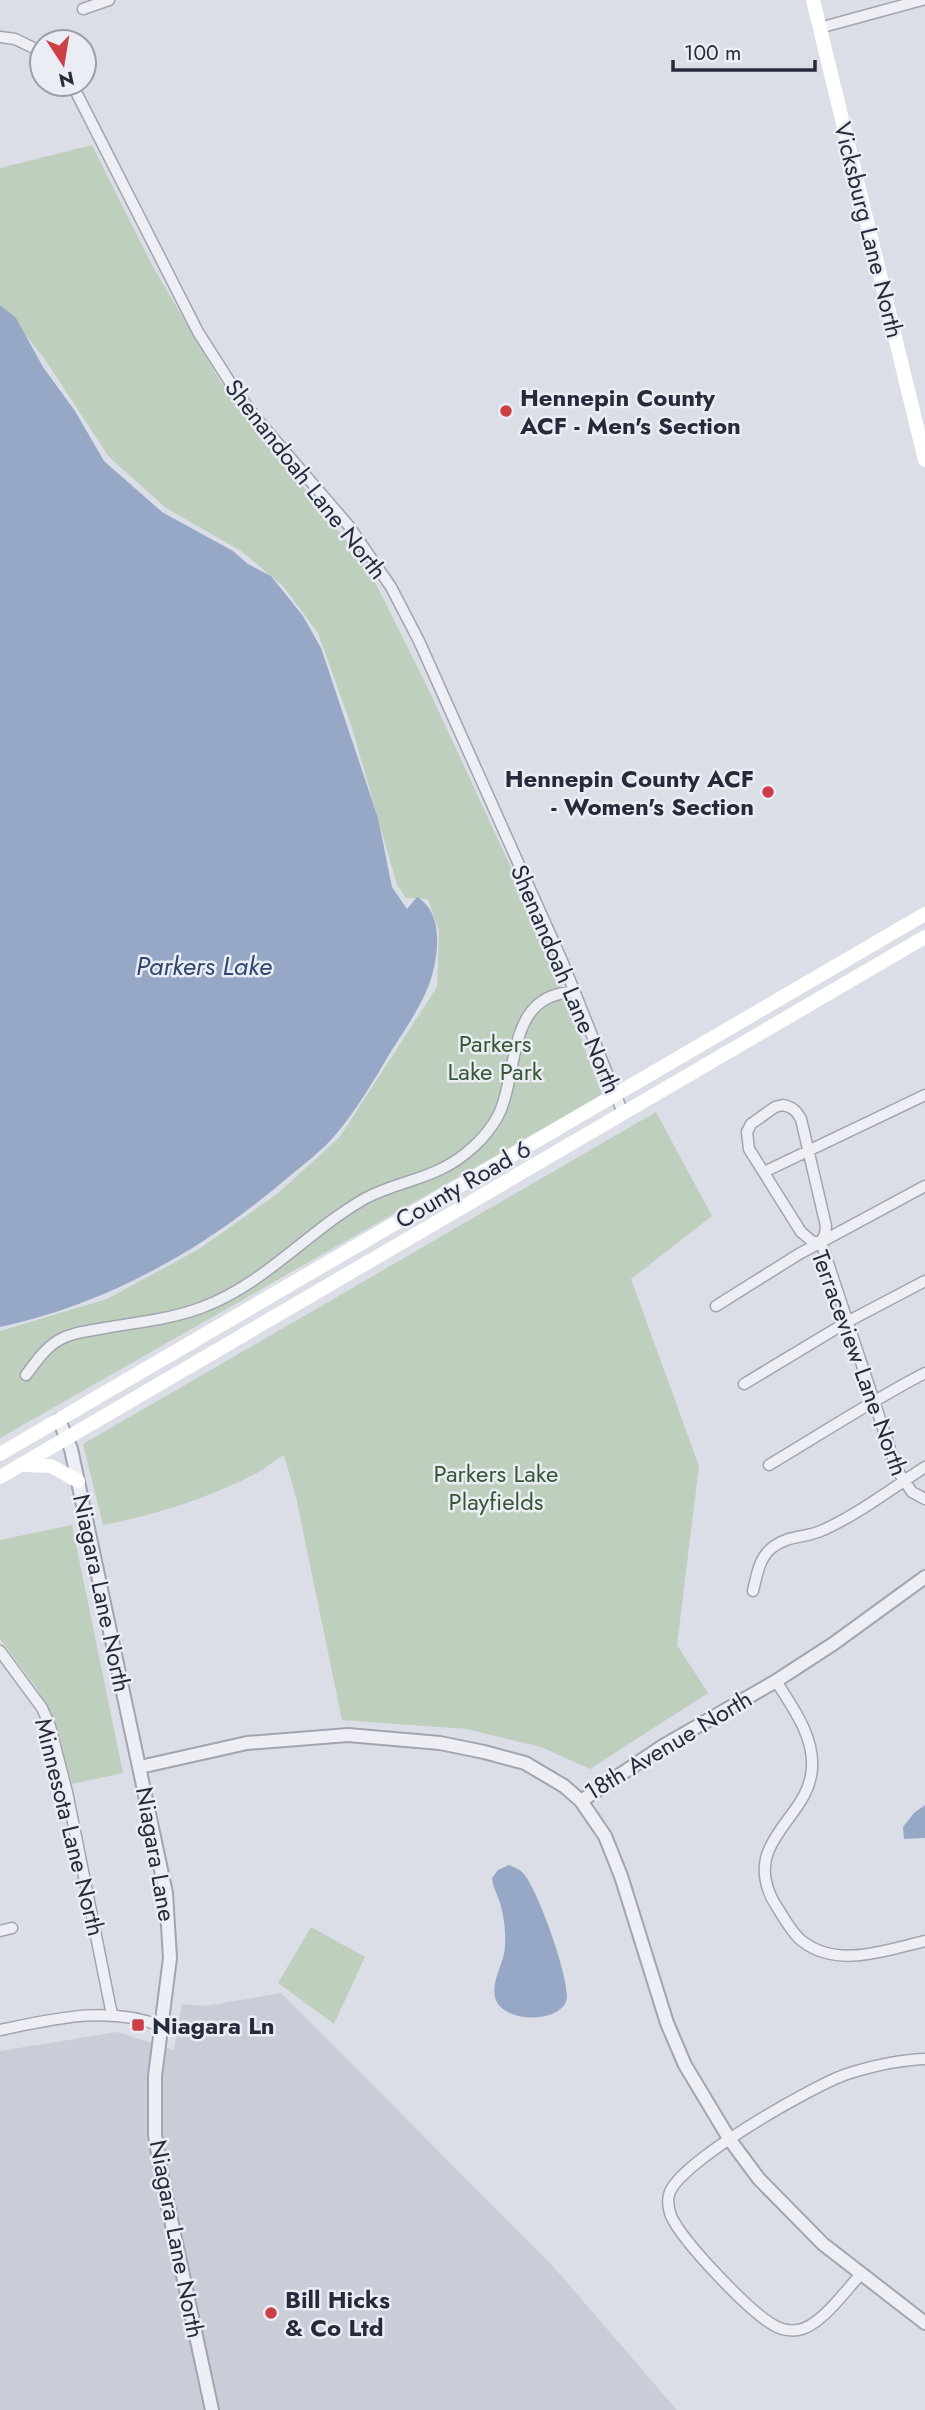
<svg xmlns="http://www.w3.org/2000/svg" width="925" height="2410" font-family="Jost,sans-serif">
  <style>
    .built { fill: #c9cdd7 }
    .green { fill: #bfcfbd }
    .water { fill: #96a8c6 }
    .lines { fill: none; stroke-linecap: round; stroke-linejoin: round }
    .minor-casing { stroke: #a1a5af; stroke-width: 13 }
    .tertiary-casing { stroke: #a1a5af; stroke-width: 16 }
    .minor { stroke: #eeeff4; stroke-width: 10 }
    .tertiary { stroke: #eeeff4; stroke-width: 12 }
    .secondary { stroke: #fff; stroke-width: 14 }
    .poi-dot { fill: #cb4046; stroke: #eaedf3; stroke-width: 2.5 }
    .labels { text-anchor: middle; dominant-baseline: central; stroke-width: 5; stroke-linejoin: round; paint-order: stroke }
    .street-label { font-size: 24px; fill: #262b3b; stroke: #eaedf3 }
    .poi-label { font-size: 24px; font-weight: bold; fill: #262b3b; stroke: #eaedf3; text-anchor: start }
    .park-label { font-size: 24px; fill: #365733; stroke: #eaedf3 }
    .water-label { font-size: 26px; font-style: italic; fill: #31466e; stroke: #eaedf3 }
  </style>
  <rect width="100%" height="100%" fill="#dbdee6"/>
  <path class="built" d="M281,1993L551,2264L677,2410H0V2051L117,2032L174,2050L182,2004L206,2006Z"/>
  <path class="green" d="M92,145L152,265L220,381L369,570L426,684L541,932L602,1095L0,1438V1331L107,1299L199,1249L277,1194L339,1138L437,987L439,931L428,899L406,898L397,885L352,728L318,633L283,586L241,551L166,508L109,457L44,358L0,304V168Z
    M656,1112L712,1216L631,1279L699,1466L677,1645L708,1693L590,1769L541,1747L466,1729L342,1720L296,1497L284,1455C275,1460 266,1468 257,1473C209,1498 156,1515 103,1525L83,1444Z
    M72,1525L123,1773L72,1784L55,1720L35,1686L0,1639V1540Z
    M311,1927L365,1957L334,2024L278,1983Z"/>
  <path class="water" d="M0,305L16,318L43,367L75,411L104,461L162,512L233,551L248,564L271,576L303,616L321,648L378,818L392,887L407,909L417,897C441,911 439,944 434,968C427,999 407,1026 390,1053C374,1080 358,1108 337,1133C323,1150 303,1165 286,1179C203,1250 107,1304 0,1327Z
    M925,1805V1838L904,1839L903,1827L914,1813Z
    M509,1865C514,1867 519,1869 523,1873C537,1887 573,1986 566,2002C556,2024 501,2023 495,1997C491,1979 505,1963 505,1945C506,1932 504,1916 500,1903C497,1894 493,1887 492,1878L498,1870Z"/>
  <g class="lines">
    <defs>
      <path id="minor" d="M83,9L109,0
        M819,28L922,0
        M0,37L15,39L42,52
        M72,84L198,332L233,387L256,418L349,526L391,587L419,641L563,963L623,1113
        M783,1105C792,1107 796,1110 801,1119L826,1226L825,1234L821,1242H813L801,1232L749,1149L747,1132L751,1124L775,1107Z
        M764,1172L925,1095
        M821,1242L897,1470L912,1492L925,1499
        M716,1306L799,1254L925,1186
        M26,1375C35,1363 45,1348 59,1340C73,1332 89,1331 105,1328C138,1322 172,1319 203,1307C266,1283 309,1230 366,1198C390,1185 417,1181 441,1169C464,1158 486,1138 498,1116C520,1072 505,993 575,992
        M744,1384L847,1322L925,1281
        M769,1465C821,1434 871,1401 925,1373
        M753,1591C757,1575 759,1557 773,1547C788,1535 807,1538 823,1530C857,1515 894,1487 925,1467
        M0,1651L42,1708L50,1726L67,1792L112,2015
        M776,1681C793,1708 814,1736 812,1768C810,1803 780,1821 768,1852C761,1870 766,1891 777,1907C784,1918 792,1933 802,1941C838,1969 886,1950 925,1941
        M0,1931L12,1928
        M0,2030C53,2019 109,2005 161,2026
        M861,2274C846,2290 820,2327 798,2330C792,2331 783,2330 777,2327C752,2315 683,2242 671,2216C669,2210 667,2202 669,2195C675,2164 814,2085 847,2074C872,2066 898,2060 925,2059"/>
      <path id="tertiary" d="M59,1420L71,1449L166,1893L170,1958L155,2076V2135L162,2178L212,2410
        M140,1767L247,1743L348,1735L440,1743L484,1752L525,1763L564,1786L581,1801L605,1836L621,1876L667,2023L685,2065L730,2140L759,2179L823,2244L925,2323
        M581,1801L663,1746L776,1681L833,1644L925,1577"/>
    </defs>
    <use href="#minor" class="minor-casing"/>
    <use href="#tertiary" class="tertiary-casing"/>
    <use href="#minor" class="minor"/>
    <use href="#tertiary" class="tertiary"/>
    <path class="secondary" d="M813,0L925,460
      M0,1454L925,914
      M26,1465L51,1466L78,1481
      M0,1477L925,937"/>
  </g>
  <g class="poi-dot">
    <circle cx="506" cy="411" r="7"/>
    <circle cx="768" cy="792" r="7"/>
    <rect x="131" y="2018" width="14" height="14" rx="3.5"/>
    <circle cx="271" cy="2313" r="7"/>
  </g>
  <g class="labels">
    <g class="street-label">
      <text transform="translate(869 230) rotate(76)">Vicksburg Lane North</text>
      <text transform="translate(306 479) rotate(52)">Shenandoah Lane North</text>
      <text transform="translate(566 979) rotate(67)">Shenandoah Lane North</text>
      <text transform="translate(463 1184) rotate(-30)">County Road 6</text>
      <text transform="translate(860 1363) rotate(70)">Terraceview Lane North</text>
      <text transform="translate(102 1593) rotate(78)">Niagara Lane North</text>
      <text transform="translate(668 1745) rotate(-31)">18th Avenue North</text>
      <text transform="translate(70 1827) rotate(76)">Minnesota Lane North</text>
      <text transform="translate(156 1854) rotate(80)">Niagara Lane</text>
      <text transform="translate(177 2239) rotate(79)">Niagara Lane North</text>
    </g>
    <g class="poi-label">
      <text x="520" y="397">Hennepin County<tspan x="520" dy="28">ACF - Men's Section</tspan></text>
      <text x="754" y="778" text-anchor="end">Hennepin County ACF<tspan x="754" dy="28">- Women's Section</tspan></text>
      <text x="152" y="2025">Niagara Ln</text>
      <text x="285" y="2299">Bill Hicks<tspan x="285" dy="28">&amp; Co Ltd</tspan></text>
    </g>
    <g class="park-label">
      <text x="495" y="1043">Parkers<tspan x="495" dy="28">Lake Park</tspan></text>
      <text x="496" y="1473">Parkers Lake<tspan x="496" dy="28">Playfields</tspan></text>
    </g>
    <g class="water-label">
      <text x="204" y="966">Parkers Lake</text>
    </g>
  </g>
  <g transform="translate(63 63) rotate(168)"><circle r="33" fill="#eaedf3" stroke="#9c9fa9" stroke-width="2"/>
  <path d="M0-5L12 26L0 18L-12 26Z" fill="#cb4046"/>
  <text y="-10" font-size="19" font-weight="bold" text-anchor="middle" fill="#262b3b">N</text>
  </g>
  <path d="M673 60v10h142v-10" fill="none" stroke="#262b3b" stroke-width="3.5"/>
  <text x="684" y="60" font-size="21" fill="#262b3b" stroke="#eaedf3" stroke-width="5" paint-order="stroke">100 m</text>
</svg>
